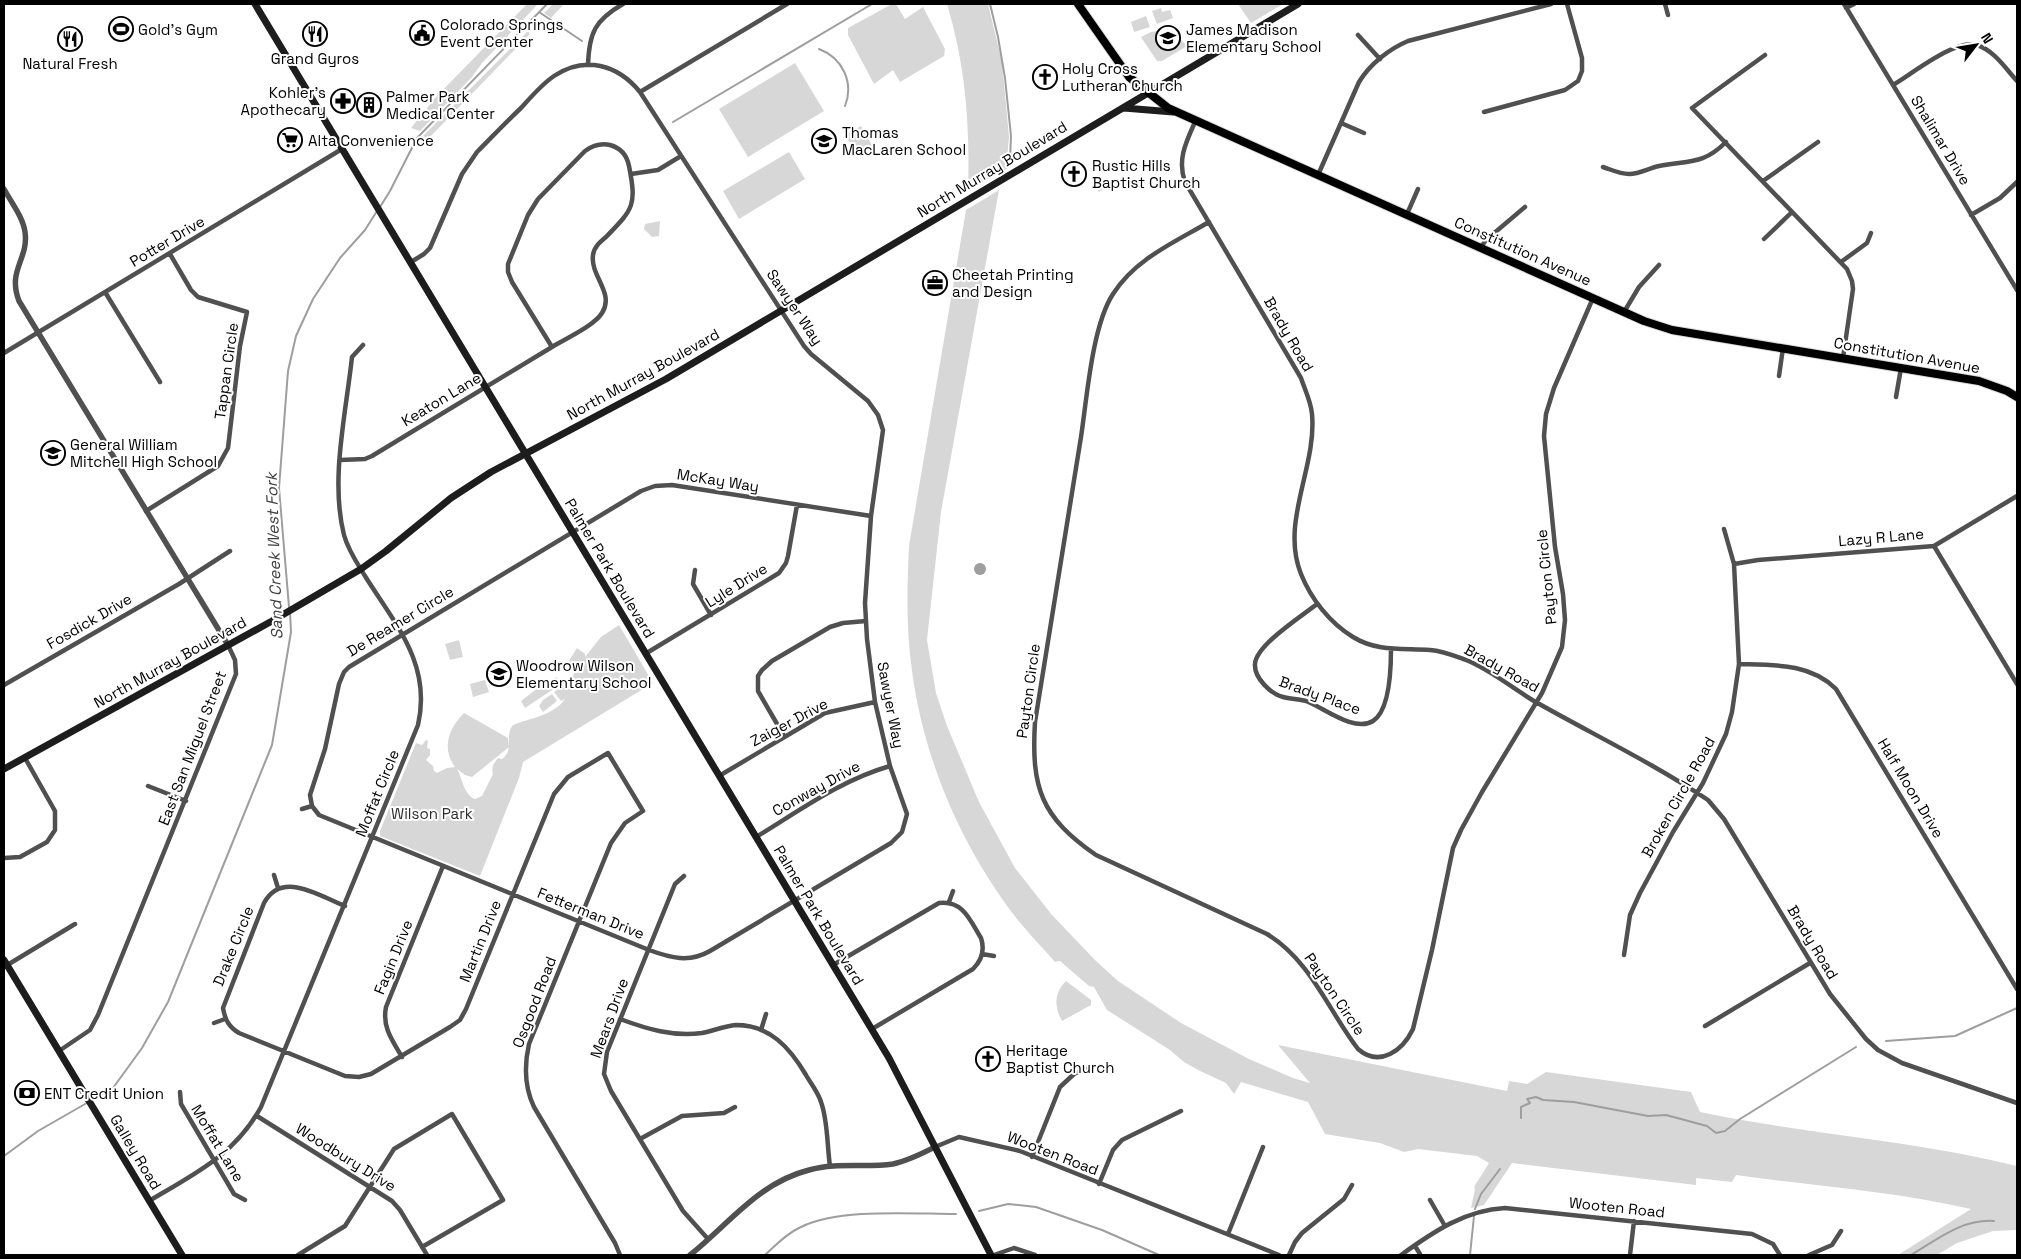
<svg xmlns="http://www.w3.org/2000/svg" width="2021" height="1259" font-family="'Space Grotesk',sans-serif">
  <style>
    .green { fill: #d7d7d7 }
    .water { fill: #9e9e9e }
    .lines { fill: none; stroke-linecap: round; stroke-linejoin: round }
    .stream { stroke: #9e9e9e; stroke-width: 2 }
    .primary-casing { stroke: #dbdbdb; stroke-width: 10 }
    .minor { stroke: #505050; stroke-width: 4.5 }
    .tertiary { stroke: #505050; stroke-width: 5.5 }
    .secondary { stroke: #1d1d1d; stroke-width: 7 }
    .primary { stroke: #000; stroke-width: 8 }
    .labels { text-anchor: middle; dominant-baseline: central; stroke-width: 4; stroke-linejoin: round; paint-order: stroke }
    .poi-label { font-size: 15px; fill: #000; stroke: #fff; text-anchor: start }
    .street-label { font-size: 15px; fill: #000; stroke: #fff }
    .park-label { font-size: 15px; fill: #2e2e2e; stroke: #fff }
    .water-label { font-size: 16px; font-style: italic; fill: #3f3f3f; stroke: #fff }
  </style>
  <rect width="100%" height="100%" fill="#fff"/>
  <path class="green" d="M527,4H538L482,63L472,77L420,131L411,128L435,98Z
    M553,4H564L551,18L544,13Z
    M892,4H896L905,19L923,7L945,49L944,56L900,82L893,70L874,84L848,35V28Z
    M947,4H988L1002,62L1009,137L1007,159L1010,167L968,191C970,126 966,67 947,4Z
    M1238,4H1283L1251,23Z
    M1161,8L1162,12L1170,10L1173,18L1157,24L1152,11Z
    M1146,16L1150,27L1134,32L1131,22Z
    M529,30V35L428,139L423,136Z
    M1163,30L1179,38L1187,46L1162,61H1157L1141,37L1151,32Z
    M795,63L824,111L748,157L719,109Z
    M861,126L873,147L858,157L845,135Z
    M789,152L805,179L739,219L723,191Z
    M1102,178L1107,187L1099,192L1093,183Z
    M999,190L941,512L927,640L936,693L947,726L979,802L1015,868L1052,915L1096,961L1118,981L1181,1023L1249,1059L1293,1078L1310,1083L1278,1045L1507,1091L1509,1081L1527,1084L1546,1072L1691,1092L1700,1112C1805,1134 1913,1140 2017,1166V1230L1993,1231L1957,1243L1937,1255H1898L1971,1209C1894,1191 1815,1186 1736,1175L1732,1182L1696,1178V1185L1512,1163L1484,1205L1471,1208L1475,1189L1474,1187L1489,1163L1477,1156L1418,1149L1404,1152L1380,1143L1325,1134L1308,1102L1241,1082L1234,1094L1226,1083L1200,1071L1184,1062L1170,1050L1107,1010L1094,987L1089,986L1060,961L1055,962C1043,948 1029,934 1017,919C962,848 924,761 912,671C906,629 907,588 909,546L966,210Z
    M660,221L659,236L652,237L644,229L645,224Z
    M619,625L653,683L523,762L519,778L480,876L380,836V831L416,743L422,745L426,740L428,741L427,748L430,749V755L426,760L433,766L434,771L437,773L447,768L455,767C441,748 449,728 464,713L508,738L509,747L472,777L465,775L457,769C463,779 463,794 475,799L482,796L493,774C491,767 494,763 498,758L502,759C515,749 504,736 513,725C531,718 554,715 565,699L561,701L554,692L570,681L577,668L573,669L567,664L577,648L585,654V657L601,637Z
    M459,640L463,657L450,660L445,644Z
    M556,677L561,681V684L525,708L521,701L547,681H551Z
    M485,680L489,692L473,697L470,684Z
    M552,694L557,701L543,712L539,706L543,700Z
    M1066,981L1091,1000V1005L1062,1021C1054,1006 1054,993 1066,981Z"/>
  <path class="water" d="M974 569a6 6 0 1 1 12 0a6 6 0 1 1-12 0Z"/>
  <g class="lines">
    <path class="stream" d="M990,4L998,37L1005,78L1011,136L1010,160
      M539,12L582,41
      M819,49C843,58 854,83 845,106
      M673,122L872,4
      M380,207L390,191L417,138L547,4
      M289,607L279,488L288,371L296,336L313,299L340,258L365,230L377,211
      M1886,1041L1955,1036L2017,1008
      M1521,1118V1107L1530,1103L1527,1099L1536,1097L1543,1100L1574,1102L1648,1116L1666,1115L1707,1126L1716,1133L1725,1131L1740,1119L1856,1047
      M4,1156L38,1131L113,1088L142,1048L168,1002L272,745L291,632L290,612
      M1475,1209L1481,1194L1500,1169
      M979,1211L1008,1204L1036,1207L1102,1230L1159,1255
      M765,1255C776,1245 787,1233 801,1227C840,1208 913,1214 956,1214
      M1470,1255L1474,1216
      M1911,1255C1938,1239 1962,1219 1994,1221"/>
    <defs>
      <path id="primary" d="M1078,4L1129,77L1168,108L1644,321L1672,330L1979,381L2007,391L2017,397"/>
    </defs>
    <use href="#primary" class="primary-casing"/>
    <path class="minor" d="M1665,4L1668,15
      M1844,4L2017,290
      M1846,8L1854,4
      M1358,35L1380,59
      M1765,55L1692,108L1847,269L1852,281L1853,289L1843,358
      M588,65C589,33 595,20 623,4
      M1893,85C1912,74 1955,39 1976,45C1993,49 2006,69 2017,81
      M640,92L787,4
      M1484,112L1565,90L1578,81L1582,71V58L1567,4
      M1195,122C1186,142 1177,160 1185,182L1301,378C1305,390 1311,402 1312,414C1317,467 1280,522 1301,574C1311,599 1330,623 1353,637C1377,652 1403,648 1430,650C1443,651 1455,656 1466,660C1491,670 1512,688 1534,701C1592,734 1653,763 1708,800L1724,819L1830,994L1866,1039L1878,1050L1902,1063L2017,1103
      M1341,123L1364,133
      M1603,167C1612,170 1620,174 1629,174C1640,174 1649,168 1659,166C1689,160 1703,165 1726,142
      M631,174L658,170L681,156
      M1318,175L1359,82C1370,64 1389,49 1408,41L1551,4
      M1763,181L1818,142
      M1407,214L1418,189
      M1971,215L2000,198L2017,182
      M1209,222C1175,242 1135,259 1113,294C1092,326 1087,398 1081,437C1065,532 1050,627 1035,722C1031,788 1041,817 1096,855L1267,934C1311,961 1328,1010 1358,1049C1380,1068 1403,1050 1413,1029L1432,950L1453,848L1461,830L1482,792L1542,693L1562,647L1565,620L1563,594L1555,547L1544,436L1546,414L1554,388L1593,298
      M1764,239L1792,212
      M1481,247L1486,240L1525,207
      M411,262L424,254L430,248L462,174L477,152C492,137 506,122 521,108C531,97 542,84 554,76C585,55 618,65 640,92L804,346L811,354L868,401L878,415L883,430L871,516L865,603L867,639L875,702L890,766L907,814L902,832L891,843L710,951C689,963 671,958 649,950L319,815L312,806L310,795L325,749L339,684L344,672L349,667L641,491L655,486L672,485L871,516
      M1841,262L1867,243L1871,233
      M105,292L160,382
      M1624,312L1639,287L1659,265
      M4,353L342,149
      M1779,376L1783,348
      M1896,397L1901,368
      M340,460L365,459L372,456L552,347L512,282L508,272V264L528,215L538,199L585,151C592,146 601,143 610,145C621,148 627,156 629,166C637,206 633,209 606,237C600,242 594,247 593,255C590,276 615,293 602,313C594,326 565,339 552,347
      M146,511L218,466L228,448L240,346L247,312L198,297L191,290L170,254
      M1934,546L2017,684
      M1734,564L1758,560L1934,546L2017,496
      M695,570L693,584L711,615
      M1317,604C1302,616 1256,645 1255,664C1254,678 1271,694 1283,697C1290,699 1298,699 1306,701C1323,707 1354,733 1373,721C1390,710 1391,667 1391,649
      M645,654L779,573L786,563L788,556L797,505
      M1739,664C1773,665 1810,663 1836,689L2017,989
      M4,685L179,584L230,551
      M784,736L758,691V676L762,670L772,661L830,627L843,623L866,621
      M719,776L825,713L875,702
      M148,786L186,801
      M302,809L312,806
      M756,837C799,811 841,780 890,766
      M4,858L20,857L47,842L55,830V811L25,758
      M274,875L278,888
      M684,876L675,884L607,1052L604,1074L611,1091L683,1211L708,1239
      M949,902L953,891
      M345,906C319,896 282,870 264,903L223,1008C225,1020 229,1027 239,1033L345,1076L359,1077L371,1074L450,1027L460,1020L466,1009L554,794L568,777L608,753L643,811L625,823L611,843L529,1044C524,1066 524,1086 534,1107L615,1243L620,1255
      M982,954L994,956
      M1624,955L1630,915L1640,893L1673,832L1703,783L1726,734L1732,712L1739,664L1734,564L1724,529
      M833,965L939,903C963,900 970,920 981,938C985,950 982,960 973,969L872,1029
      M4,967L75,924
      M620,1019C647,1029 673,1037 702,1033C713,1031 724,1026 736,1025C770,1025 790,1048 806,1075C811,1084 818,1092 821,1102C828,1121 827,1146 830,1166
      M214,1023L225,1019
      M1705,1026L1810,963
      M761,1030L766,1014
      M59,1051L90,1030L98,1015L236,674L235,660L228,645
      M402,1057C392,1040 382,1027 386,1007L443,866
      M180,1092L181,1104L234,1194L245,1200
      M257,1116L392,1201L400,1210L427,1255
      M640,1139L682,1116L724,1113L735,1107
      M935,1147L959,1137L1020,1151L1279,1255
      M1032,1157L1060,1087L1074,1074L1094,1066
      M1099,1184L1113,1150L1122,1140L1181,1111
      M1430,1200L1445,1226
      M149,1201C194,1174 235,1155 261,1107L418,725C432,664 395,624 365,576C357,563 348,550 344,535C330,480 346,413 352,357L363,345
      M1228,1234L1263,1147
      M1415,1246L1420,1254
      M298,1255L345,1226L394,1149L452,1114L503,1200L422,1247
      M994,1255L1014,1248L1035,1255
      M1289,1255L1295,1242L1302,1233L1344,1199L1352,1185
      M1401,1255C1433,1232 1465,1210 1505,1208L1752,1234L1773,1244L1780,1255
      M1630,1255L1634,1221
      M1809,1255L1832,1245L1841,1231"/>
    <path class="tertiary" d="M4,189C11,202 23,217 25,232C29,259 7,270 19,301L228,645
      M690,1255C729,1224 758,1183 809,1170C837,1162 865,1168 893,1164C908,1161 921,1154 935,1147"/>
    <path class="secondary" d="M255,4L889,1058L991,1255
      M1124,108L1173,112
      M4,769L272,621L361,569L386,551L451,498L491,472L666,379L1298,4
      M4,960L182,1255"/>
    <use href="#primary" class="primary"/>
  </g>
  <defs>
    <symbol id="stadium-ring" viewBox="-11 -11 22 22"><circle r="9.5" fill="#fff" stroke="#000" stroke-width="1.5"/><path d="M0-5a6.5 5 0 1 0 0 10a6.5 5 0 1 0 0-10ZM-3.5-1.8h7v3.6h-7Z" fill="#000"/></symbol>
    <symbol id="civic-ring" viewBox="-11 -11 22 22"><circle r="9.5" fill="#fff" stroke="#000" stroke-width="1.5"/><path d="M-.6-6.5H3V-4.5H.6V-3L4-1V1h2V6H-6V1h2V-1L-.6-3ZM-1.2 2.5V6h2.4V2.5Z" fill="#000"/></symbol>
    <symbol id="restaurant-ring" viewBox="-11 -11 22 22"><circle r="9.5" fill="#fff" stroke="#000" stroke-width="1.5"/><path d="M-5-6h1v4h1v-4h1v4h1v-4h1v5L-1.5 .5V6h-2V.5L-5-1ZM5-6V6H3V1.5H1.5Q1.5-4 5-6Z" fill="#000"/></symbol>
    <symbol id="school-ring" viewBox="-11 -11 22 22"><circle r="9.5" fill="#fff" stroke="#000" stroke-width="1.5"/><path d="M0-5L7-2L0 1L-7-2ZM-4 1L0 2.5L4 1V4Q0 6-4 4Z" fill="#000"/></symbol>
    <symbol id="church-ring" viewBox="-11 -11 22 22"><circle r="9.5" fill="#fff" stroke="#000" stroke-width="1.5"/><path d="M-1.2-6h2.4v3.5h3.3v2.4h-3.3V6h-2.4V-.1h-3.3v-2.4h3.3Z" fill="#000"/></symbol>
    <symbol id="pharmacy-ring" viewBox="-11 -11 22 22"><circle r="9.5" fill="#fff" stroke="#000" stroke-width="1.5"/><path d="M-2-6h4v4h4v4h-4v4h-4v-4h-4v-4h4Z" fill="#000"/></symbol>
    <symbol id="building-ring" viewBox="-11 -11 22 22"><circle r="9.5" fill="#fff" stroke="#000" stroke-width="1.5"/><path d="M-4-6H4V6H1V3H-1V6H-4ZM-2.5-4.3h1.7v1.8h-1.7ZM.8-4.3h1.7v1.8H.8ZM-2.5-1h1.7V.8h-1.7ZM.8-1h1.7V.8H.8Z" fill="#000"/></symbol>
    <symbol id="supermarket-ring" viewBox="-11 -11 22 22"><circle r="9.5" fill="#fff" stroke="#000" stroke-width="1.5"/><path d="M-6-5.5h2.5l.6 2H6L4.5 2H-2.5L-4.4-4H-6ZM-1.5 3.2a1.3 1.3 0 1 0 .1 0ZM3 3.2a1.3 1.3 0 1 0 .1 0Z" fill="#000"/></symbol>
    <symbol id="office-ring" viewBox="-11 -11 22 22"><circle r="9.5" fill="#fff" stroke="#000" stroke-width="1.5"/><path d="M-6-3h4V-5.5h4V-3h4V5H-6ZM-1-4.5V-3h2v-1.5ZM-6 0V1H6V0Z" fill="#000"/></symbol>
    <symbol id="bank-ring" viewBox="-11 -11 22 22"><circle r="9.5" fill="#fff" stroke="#000" stroke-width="1.5"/><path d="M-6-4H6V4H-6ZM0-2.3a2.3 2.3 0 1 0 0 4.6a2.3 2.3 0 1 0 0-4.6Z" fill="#000"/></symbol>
  </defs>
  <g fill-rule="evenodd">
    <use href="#stadium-ring" x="107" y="15" width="28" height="28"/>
    <use href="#civic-ring" x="408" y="19" width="28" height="28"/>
    <use href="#restaurant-ring" x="301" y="20" width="28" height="28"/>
    <use href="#school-ring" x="1154" y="24" width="28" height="28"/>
    <use href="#restaurant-ring" x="56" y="25" width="28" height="28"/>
    <use href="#church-ring" x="1031" y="63" width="28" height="28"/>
    <use href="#pharmacy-ring" x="329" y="87" width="28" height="28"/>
    <use href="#building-ring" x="355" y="91" width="28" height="28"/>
    <use href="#supermarket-ring" x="276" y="126" width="28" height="28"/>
    <use href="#school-ring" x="810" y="127" width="28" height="28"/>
    <use href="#church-ring" x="1060" y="160" width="28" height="28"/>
    <use href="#office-ring" x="921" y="269" width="28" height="28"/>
    <use href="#school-ring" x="39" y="439" width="28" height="28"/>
    <use href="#school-ring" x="485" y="660" width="28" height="28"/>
    <use href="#church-ring" x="974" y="1045" width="28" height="28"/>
    <use href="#bank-ring" x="13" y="1079" width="28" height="28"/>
  </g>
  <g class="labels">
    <g class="poi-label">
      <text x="440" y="24">Colorado Springs<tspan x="440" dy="17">Event Center</tspan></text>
      <text x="138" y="29">Gold's Gym</text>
      <text x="1186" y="29">James Madison<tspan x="1186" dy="17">Elementary School</tspan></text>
      <text x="315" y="58" text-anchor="middle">Grand Gyros</text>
      <text x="70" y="63" text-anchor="middle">Natural Fresh</text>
      <text x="1062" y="68">Holy Cross<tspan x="1062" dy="17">Lutheran Church</tspan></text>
      <text x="326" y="92" text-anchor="end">Kohler's<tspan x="326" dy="17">Apothecary</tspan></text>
      <text x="386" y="96">Palmer Park<tspan x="386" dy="17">Medical Center</tspan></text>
      <text x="842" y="132">Thomas<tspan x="842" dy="17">MacLaren School</tspan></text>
      <text x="308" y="140">Alta Convenience</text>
      <text x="1092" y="165">Rustic Hills<tspan x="1092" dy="17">Baptist Church</tspan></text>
      <text x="952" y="274">Cheetah Printing<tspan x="952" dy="17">and Design</tspan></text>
      <text x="70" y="444">General William<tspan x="70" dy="17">Mitchell High School</tspan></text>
      <text x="516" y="665">Woodrow Wilson<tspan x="516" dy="17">Elementary School</tspan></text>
      <text x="1006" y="1050">Heritage<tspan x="1006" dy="17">Baptist Church</tspan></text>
      <text x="44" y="1093">ENT Credit Union</text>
    </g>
    <g class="street-label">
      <text transform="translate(1941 140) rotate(59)">Shalimar Drive</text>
      <text transform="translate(992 169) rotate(-31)">North Murray Boulevard</text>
      <text transform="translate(167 241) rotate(-31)">Potter Drive</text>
      <text transform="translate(1523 251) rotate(24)">Constitution Avenue</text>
      <text transform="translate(795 307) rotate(56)">Sawyer Way</text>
      <text transform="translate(1289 334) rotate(60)">Brady Road</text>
      <text transform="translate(1907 355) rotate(10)">Constitution Avenue</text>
      <text transform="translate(226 371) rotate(-82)">Tappan Circle</text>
      <text transform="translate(643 374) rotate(-29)">North Murray Boulevard</text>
      <text transform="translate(441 399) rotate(-31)">Keaton Lane</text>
      <text transform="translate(718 480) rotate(9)">McKay Way</text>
      <text transform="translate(1881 537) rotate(-5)">Lazy R Lane</text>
      <text transform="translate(610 568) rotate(59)">Palmer Park Boulevard</text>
      <text transform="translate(1546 577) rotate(-96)">Payton Circle</text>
      <text transform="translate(736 585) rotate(-32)">Lyle Drive</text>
      <text transform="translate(89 621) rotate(-30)">Fosdick Drive</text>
      <text transform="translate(400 621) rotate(-31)">De Reamer Circle</text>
      <text transform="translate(170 662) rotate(-29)">North Murray Boulevard</text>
      <text transform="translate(1502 668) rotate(29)">Brady Road</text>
      <text transform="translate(1028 691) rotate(-82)">Payton Circle</text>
      <text transform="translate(1320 695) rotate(20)">Brady Place</text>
      <text transform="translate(891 705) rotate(79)">Sawyer Way</text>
      <text transform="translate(789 722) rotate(-28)">Zaiger Drive</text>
      <text transform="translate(192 748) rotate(-69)">East San Miguel Street</text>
      <text transform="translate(816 788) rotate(-29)">Conway Drive</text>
      <text transform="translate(1911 788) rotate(59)">Half Moon Drive</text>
      <text transform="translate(377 793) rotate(-68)">Moffat Circle</text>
      <text transform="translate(1678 797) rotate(-61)">Broken Circle Road</text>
      <text transform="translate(591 913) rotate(22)">Fetterman Drive</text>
      <text transform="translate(819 915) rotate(59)">Palmer Park Boulevard</text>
      <text transform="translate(480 941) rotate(-68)">Martin Drive</text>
      <text transform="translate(1813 942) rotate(59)">Brady Road</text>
      <text transform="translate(233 946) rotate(-68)">Drake Circle</text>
      <text transform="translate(393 957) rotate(-68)">Fagin Drive</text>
      <text transform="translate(1335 994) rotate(56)">Payton Circle</text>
      <text transform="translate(534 1002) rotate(-69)">Osgood Road</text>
      <text transform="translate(609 1018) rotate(-70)">Mears Drive</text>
      <text transform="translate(218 1143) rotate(59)">Moffat Lane</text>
      <text transform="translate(136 1152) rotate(59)">Galley Road</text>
      <text transform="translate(1053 1153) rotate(21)">Wooten Road</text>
      <text transform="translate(346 1157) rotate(32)">Woodbury Drive</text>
      <text transform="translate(1617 1207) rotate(6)">Wooten Road</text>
    </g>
    <g class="park-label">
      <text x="432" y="813">Wilson Park</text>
    </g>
    <g class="water-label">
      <text transform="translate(274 556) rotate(-92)">Sand Creek West Fork</text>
    </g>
  </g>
  <rect width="2021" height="1259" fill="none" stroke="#000000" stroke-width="10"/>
  <g transform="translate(1976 45) rotate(59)" stroke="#ffffff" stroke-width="4" paint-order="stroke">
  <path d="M0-4L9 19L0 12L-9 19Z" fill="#000000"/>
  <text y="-8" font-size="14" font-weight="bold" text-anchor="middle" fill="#000000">N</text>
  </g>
</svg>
